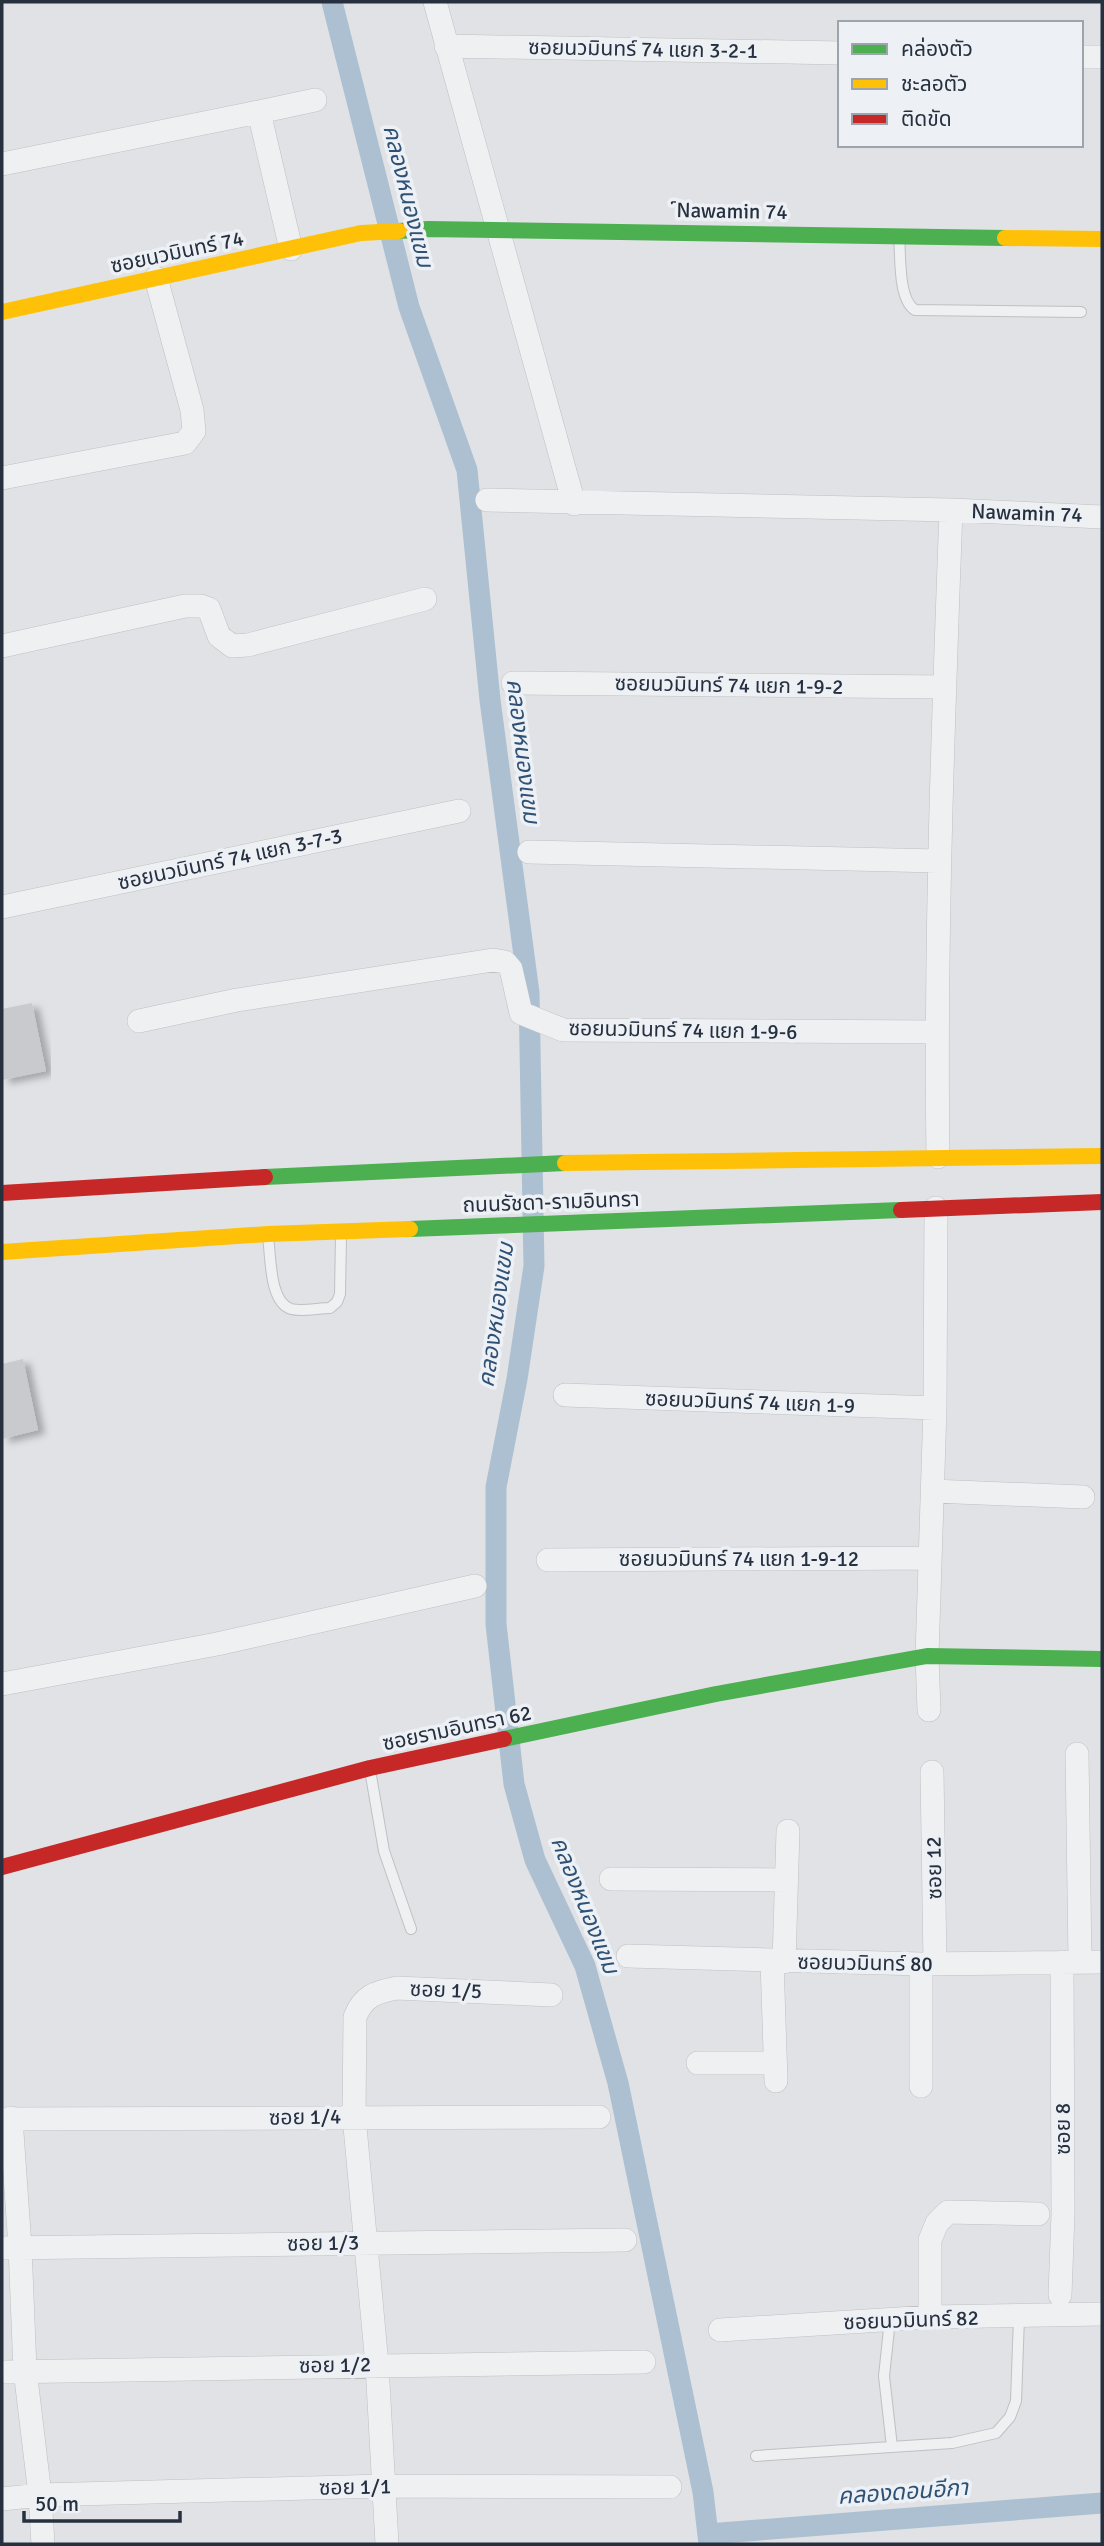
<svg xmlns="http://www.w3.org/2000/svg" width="1104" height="2546" font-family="Signika,'Noto Sans Thai',sans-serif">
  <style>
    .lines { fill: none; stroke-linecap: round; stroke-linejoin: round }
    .canal { stroke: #acc0d2; stroke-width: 21 }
    .building { fill: #c8cacd; filter: url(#shadow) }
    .lane-casing { stroke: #bec0c3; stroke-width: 12 }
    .street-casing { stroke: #bec0c3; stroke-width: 24 }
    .lane { stroke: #eff0f2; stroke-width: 10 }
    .street { stroke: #eff0f2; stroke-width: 23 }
    .fast { stroke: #4caf50; stroke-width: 16 }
    .slow { stroke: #ffc107; stroke-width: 16 }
    .jam { stroke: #c62828; stroke-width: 16 }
    .labels { text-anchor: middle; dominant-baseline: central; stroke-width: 7; stroke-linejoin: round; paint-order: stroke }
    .street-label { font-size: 21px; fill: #26303f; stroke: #edf1f5 }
    .water-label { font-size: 23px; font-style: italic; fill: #2f5175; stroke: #edf1f5 }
  </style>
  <defs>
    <filter id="shadow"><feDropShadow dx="7" dy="4" stdDeviation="3.5" flood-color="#0004"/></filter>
  </defs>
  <rect width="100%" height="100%" fill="#e0e2e5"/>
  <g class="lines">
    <path class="canal" d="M332,2L409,307L467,470L490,700L529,993L534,1266L517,1379L496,1487V1624L514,1784L535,1860L585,1966L618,2083L703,2492L709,2544
      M708,2534L1102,2503"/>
  </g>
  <path class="building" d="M32,1003L46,1071L2,1080V1009Z
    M23,1359L38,1430L2,1439V1364Z"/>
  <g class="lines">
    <defs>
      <path id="lane" d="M899,238C901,258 898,299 915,310L1081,312
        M268,1237C271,1256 269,1302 291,1309C302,1312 319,1308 330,1308L337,1302L340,1294L341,1236
        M370,1770L384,1851L411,1929
        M890,2320L884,2376L892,2447
        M756,2456L952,2443L996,2433L1010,2417L1016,2401L1019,2317"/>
      <path id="street" d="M435,2L574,504
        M446,46L840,53
        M1081,57H1102
        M259,112L315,100
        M2,164L259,112L291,249
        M2,478L185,443L194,431L192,410L156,278
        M487,500L951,510L1102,517
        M2,646L185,606H201L209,609L219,636L232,646L248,645L425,599
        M513,683L944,687
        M529,852L939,861
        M2,907L459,811
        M139,1021L237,1000L493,960L505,962L511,969L521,1013L563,1030L937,1032
        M938,1157C935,941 943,726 951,510
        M565,1395L935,1408
        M932,1491L1083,1497
        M548,1560L929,1558
        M2,1684L217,1644L475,1586
        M929,1710L927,1656L935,1408L936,1208
        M1077,1754L1080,1962
        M932,1772L935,1964
        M611,1879L787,1880
        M628,1956L921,1964L1102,1962
        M772,1961L776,2081
        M784,1962L788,1831
        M698,2063H775
        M921,2086V1964
        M11,2118L20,2247L25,2370L40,2495L43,2544
        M2,2119L599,2117
        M2,2248L625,2240
        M1060,2295L1063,2214L1062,1962
        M930,2317V2240L937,2223L948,2212L1038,2214
        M720,2330L930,2317L1102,2314
        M2,2372L644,2362
        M2,2499L40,2495L383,2486L670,2487
        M387,2544L377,2365L354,2116L355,2017C363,1996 376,1992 397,1988L551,1995"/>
    </defs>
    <use href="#lane" class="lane-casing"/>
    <use href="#street" class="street-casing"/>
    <use href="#lane" class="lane"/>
    <use href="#street" class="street"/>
    <path class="fast" d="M399,231L428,229L1005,238
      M265,1177L565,1163
      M410,1229L901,1210
      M504,1739L716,1694L927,1656L1102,1659"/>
    <path class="slow" d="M1005,238L1102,239
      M2,312L361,233L399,231
      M565,1163L1102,1156
      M2,1252L268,1234L410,1229"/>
    <path class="jam" d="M2,1193L265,1177
      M901,1210L1102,1202
      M2,1867L370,1768L504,1739"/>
  </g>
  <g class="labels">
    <g class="street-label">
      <text transform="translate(643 49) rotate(1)">ซอยนวมินทร์ 74 แยก 3-2-1</text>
      <text transform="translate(732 211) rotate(1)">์Nawamin 74</text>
      <text transform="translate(177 252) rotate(-12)">ซอยนวมินทร์ 74</text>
      <text transform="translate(1027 513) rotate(2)">Nawamin 74</text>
      <text transform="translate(729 685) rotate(1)">ซอยนวมินทร์ 74 แยก 1-9-2</text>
      <text transform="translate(230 859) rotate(-12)">ซอยนวมินทร์ 74 แยก 3-7-3</text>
      <text transform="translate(683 1030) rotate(1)">ซอยนวมินทร์ 74 แยก 1-9-6</text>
      <text transform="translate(551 1202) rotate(-2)">ถนนรัชดา-รามอินทรา</text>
      <text transform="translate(750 1402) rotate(2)">ซอยนวมินทร์ 74 แยก 1-9</text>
      <text x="739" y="1559">ซอยนวมินทร์ 74 แยก 1-9-12</text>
      <text transform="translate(457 1728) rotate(-12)">ซอยรามอินทรา 62</text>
      <text transform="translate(934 1868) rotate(-91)">ซอย 12</text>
      <text transform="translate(865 1963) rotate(1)">ซอยนวมินทร์ 80</text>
      <text transform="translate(446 1990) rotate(2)">ซอย 1/5</text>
      <text transform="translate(305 2117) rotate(-1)">ซอย 1/4</text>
      <text transform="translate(1063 2129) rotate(-90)">ซอย 8</text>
      <text transform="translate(323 2243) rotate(-1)">ซอย 1/3</text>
      <text transform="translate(911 2320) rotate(-2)">ซอยนวมินทร์ 82</text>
      <text transform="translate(335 2365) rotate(-1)">ซอย 1/2</text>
      <text transform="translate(355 2487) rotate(-1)">ซอย 1/1</text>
    </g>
    <g class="water-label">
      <text transform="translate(408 196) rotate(76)">คลองหนองแขม</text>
      <text transform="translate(523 751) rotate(83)">คลองหนองแขม</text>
      <text transform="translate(496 1315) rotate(-82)">คลองหนองแขม</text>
      <text transform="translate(585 1905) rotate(68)">คลองหนองแขม</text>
      <text transform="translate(903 2492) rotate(-4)">คลองดอนอีกา</text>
    </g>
  </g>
  <rect width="1104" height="2546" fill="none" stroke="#26303f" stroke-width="7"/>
  <rect x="838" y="21" width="245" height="126" fill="#edf1f5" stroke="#9da4ac" stroke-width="2"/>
  <rect x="852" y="44" width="35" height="10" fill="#4caf50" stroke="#9da4ac" stroke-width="2"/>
  <text x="901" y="56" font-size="21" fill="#26303f">คล่องตัว</text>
  <rect x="852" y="79" width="35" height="10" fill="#ffc107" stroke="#9da4ac" stroke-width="2"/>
  <text x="901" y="91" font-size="21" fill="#26303f">ชะลอตัว</text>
  <rect x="852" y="114" width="35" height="10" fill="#c62828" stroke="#9da4ac" stroke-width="2"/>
  <text x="901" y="126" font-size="21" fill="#26303f">ติดขัด</text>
  <path d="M24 2511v10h156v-10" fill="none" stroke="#26303f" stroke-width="3.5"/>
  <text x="35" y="2511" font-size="21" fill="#26303f" stroke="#edf1f5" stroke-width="5" paint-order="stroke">50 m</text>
</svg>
